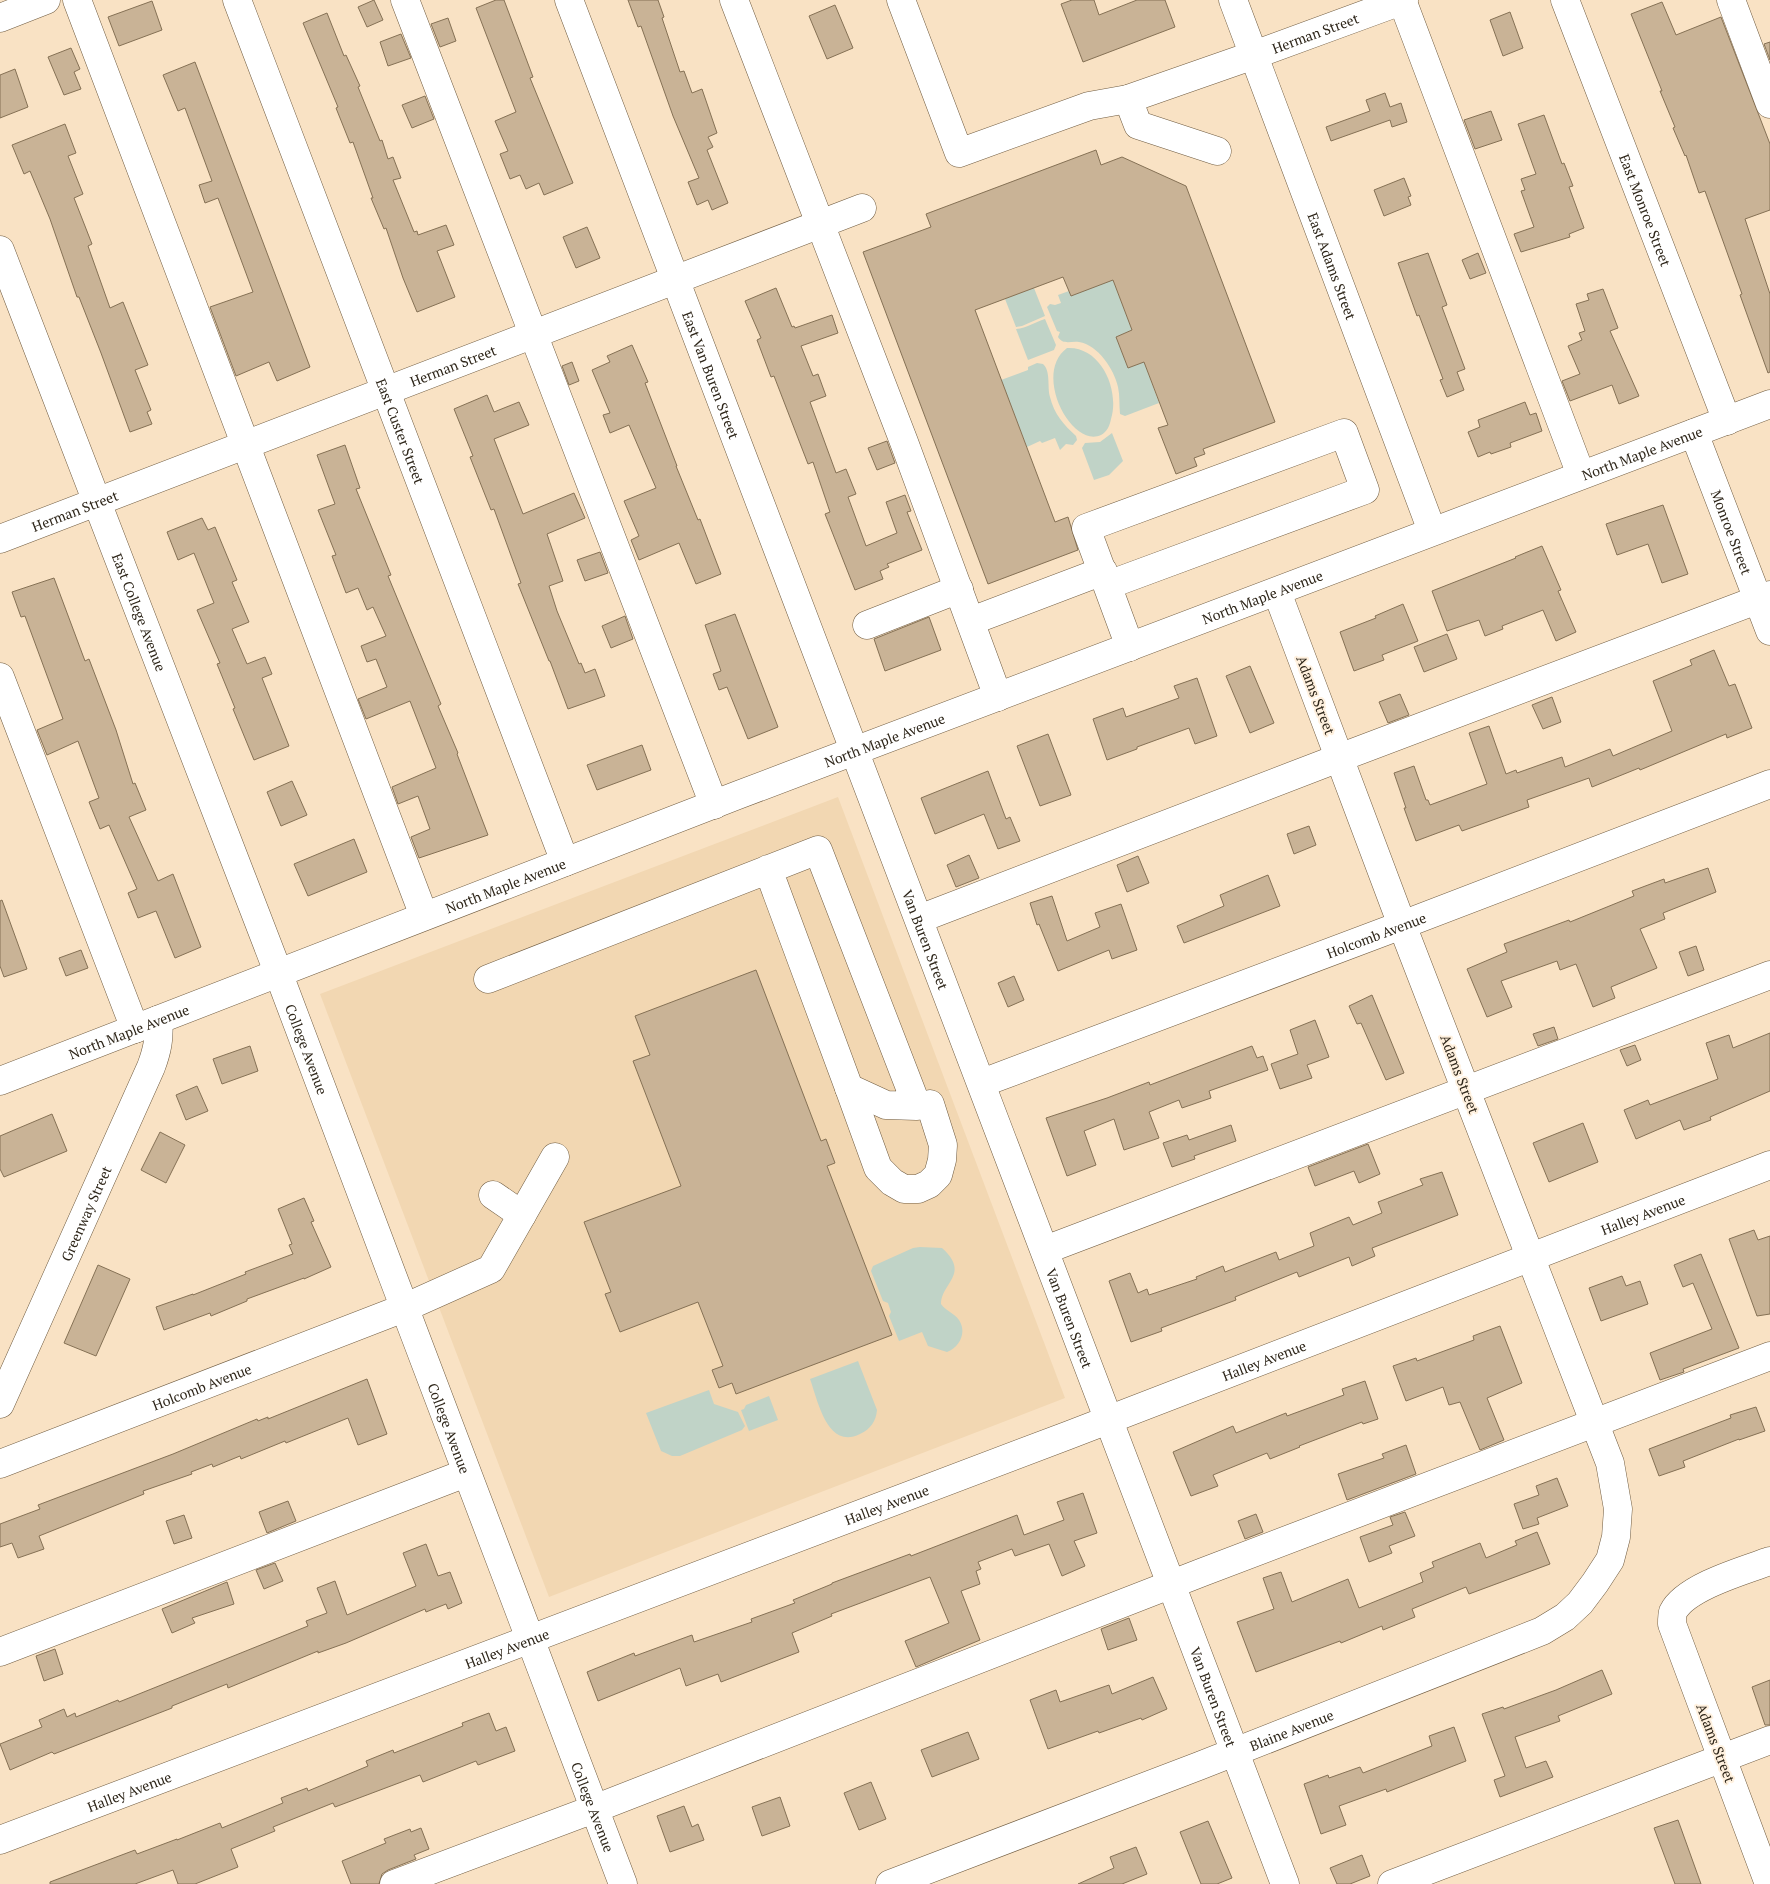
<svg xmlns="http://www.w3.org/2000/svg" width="1770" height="1884" font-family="'PT Serif',serif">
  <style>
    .built { fill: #f2d7b2 }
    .green { fill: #c0d3c7 }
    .building { fill: #c9b396; stroke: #857155 }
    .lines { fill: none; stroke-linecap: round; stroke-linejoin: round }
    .minor-casing { stroke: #705c41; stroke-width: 29 }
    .minor { stroke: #fff; stroke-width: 28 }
    .labels { text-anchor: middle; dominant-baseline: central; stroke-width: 4; stroke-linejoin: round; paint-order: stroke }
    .street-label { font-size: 14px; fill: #2e261a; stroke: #fff1df }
  </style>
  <rect width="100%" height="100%" fill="#f9e2c4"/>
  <path class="built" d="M838,797L1065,1398L549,1597L320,994Z"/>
  <path class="green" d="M1111,275L1132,330L1116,337L1128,368L1144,362L1159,403L1125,416L1120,414C1119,405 1120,396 1118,387C1114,369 1098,345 1079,342C1070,341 1063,345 1058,337L1060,332L1057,331L1047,307L1050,304L1055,305L1061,303L1058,295L1069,291L1071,296Z
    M1034,288L1045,316L1022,326L1016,327L1005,299Z
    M1045,319L1056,345L1054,350L1028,360L1016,329C1027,328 1035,322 1045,319Z
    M1067,348C1101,346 1120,390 1111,419C1110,425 1107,432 1101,435C1072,449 1032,374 1067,348Z
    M1037,363L1043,364C1051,371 1047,387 1050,397C1054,414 1064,425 1076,436L1077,440L1073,445L1066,444L1060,450L1055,438L1042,443L1040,441L1027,447L1001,380L1028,370V367Z
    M1112,433L1123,461L1109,475L1094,480L1082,448L1085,443L1100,442Z
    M920,1247L942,1248C971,1274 941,1283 941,1304C946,1311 954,1313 959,1320C967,1332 960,1347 947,1352L928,1346L922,1332L899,1341L889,1316L891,1312L888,1303L883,1301L871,1271L873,1266L913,1248Z
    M858,1361L877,1410C876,1421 871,1429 860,1434C827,1450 818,1401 810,1379Z
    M709,1390L714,1404L738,1412L745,1426L742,1430L680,1456H672L661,1451L646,1413Z
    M769,1396L778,1420L749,1431L741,1410L744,1409L746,1405Z"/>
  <path class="building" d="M374,0L383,20L367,27L358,7Z
    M496,0H504L533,77L530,78L573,183L544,195L539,183L526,189L520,175L510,179L500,154L508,151L495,121L516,112L476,8Z
    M628,0H658L664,17L662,18L680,72L684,71L692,93L702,89L717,133L708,137L713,147L707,150L728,203L712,210L708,200L697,205L688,182L699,178L673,116L641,26L638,27Z
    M1072,0H1094L1099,15L1137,0H1165L1175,27L1083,62L1061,4Z
    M152,1L162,30L119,46L108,17Z
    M1662,2L1676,35L1721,17L1770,144V210L1745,219L1770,294V372L1768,373L1740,295L1742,294L1705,191L1699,193L1686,155L1685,156L1673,128L1675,127L1660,91H1662L1631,14Z
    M835,5L853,48L827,59L809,16Z
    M1510,12L1523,48L1503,56L1490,20Z
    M327,13L344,56L346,55L360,86L358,87L380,141L382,140L388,159L393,157L401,178L393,180L414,232L417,231L418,235L446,225L454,245L437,251L455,297L417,312L403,278L386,228L384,229L371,198H373L353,142L350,143L336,108L338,107L303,23Z
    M448,18L456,41L440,47L431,24Z
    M401,34L411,58L388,66L380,42Z
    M1770,42V60L1764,44Z
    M71,48L80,69L74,72L81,89L64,95L48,57Z
    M195,62L310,367L277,381L269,362L236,376L210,307L253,292L218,198L205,203L199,185L212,181L185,108L178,111L163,75Z
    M15,69L28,107L0,118V75Z
    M1385,93L1390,107L1401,103L1407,122L1392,127L1390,120L1331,141L1326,127L1370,111L1366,100Z
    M425,96L434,119L412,128L402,105Z
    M1491,111L1502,140L1475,149L1464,120Z
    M1544,115L1562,164L1564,163L1573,186L1569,187L1584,228L1569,234L1570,237L1521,252L1514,234L1534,227L1521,191L1525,190L1521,179L1536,174L1518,124Z
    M65,124L76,153L68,156L83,194L74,198L92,244L88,246L110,308L123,302L148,365L135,370L151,410L147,412L152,424L130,432L101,353L79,297H77L50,219L30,171L24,174L12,145Z
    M1096,150L1101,165L1122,157L1186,186L1275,422L1203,449L1205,454L1194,458L1197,466L1176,474L1158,428L1168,425L1144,362L1128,368L1116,337L1132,330L1113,280L1071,296L1063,277L975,310L1055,522L1068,517L1078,550L988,584L863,252L931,227L926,214Z
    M1404,178L1411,196L1408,197L1411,205L1384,216L1374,190Z
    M587,227L600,258L576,268L563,237Z
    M1428,253L1447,305L1442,307L1465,369L1457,372L1464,390L1447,397L1440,380L1443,379L1419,315L1417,316L1398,263Z
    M1478,253L1486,273L1470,279L1462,260Z
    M776,288L792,327L794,326L795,328L832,315L838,333L801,346L813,376L818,374L826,396L810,402L836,473L846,469L856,494L848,497L866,546L897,533L886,502L905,495L911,511L907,512L922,550L887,564L889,567L880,571L883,579L855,590L825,514L830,512L813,462L808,464L774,376L771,377L757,340L761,338L745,301Z
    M1603,289L1618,328L1610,331L1639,396L1619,404L1612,385L1570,401L1562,381L1580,374L1568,346L1582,340L1579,333L1585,331L1576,304L1589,300L1587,294Z
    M632,345L648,382L645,383L677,466H676L698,520L700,519L721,574L696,584L679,543L639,560L631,540L639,536L624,501L656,488L629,425L610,433L603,415L610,413L592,370L610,362L607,356Z
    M572,362L579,381L569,385L562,366Z
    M487,395L494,412L519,402L529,425L494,439L523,514L574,493L585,518L547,534L563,581L549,586L557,611L579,664L581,663L585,673L595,669L605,696L568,709L550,661H549L518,584L521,583L494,509L491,510L470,457L473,456L454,409Z
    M1525,402L1530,415L1536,413L1542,431L1510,443L1511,447L1491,454L1490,452L1478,457L1468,432L1480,427L1478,420Z
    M887,441L895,463L877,470L868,448Z
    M345,445L360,488L356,489L391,575L388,576L441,704L438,706L458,753L457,754L488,835L419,858L411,837L430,829L418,796L398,804L392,787L436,768L410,701L366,719L358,699L387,687L376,659L367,662L361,646L386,636L373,607L367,610L358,588L346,593L332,556L336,555L318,510L335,504L317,455Z
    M1663,505L1688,574L1662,583L1648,544L1617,555L1606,524Z
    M202,518L208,530L215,527L237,580L232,582L249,622L232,629L247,664L265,657L272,674L262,678L289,746L254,760L233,709L235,708L217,664L220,663L197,610L214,603L194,553L178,560L167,532Z
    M1542,546L1561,590L1558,591L1576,632L1556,641L1543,610L1502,626L1503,629L1485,636L1479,620L1447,631L1432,591L1516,558L1515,557Z
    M600,552L608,573L585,581L577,560Z
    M54,578L85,661L89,659L116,730L133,784L135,783L146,810L129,817L158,881L173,874L201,947L175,958L156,911L138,918L128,893L137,889L109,825L100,829L89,802L99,798L78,741L47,755L37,730L63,719L25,616L21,617L12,592Z
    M1403,604L1418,641L1382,655L1384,660L1354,671L1340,632L1376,618L1375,616Z
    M735,614L778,727L748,739L727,687L719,690L713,674L721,671L705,625Z
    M625,616L633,639L611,648L602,626Z
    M929,617L941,650L885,671L874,639Z
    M1447,634L1457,659L1424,672L1414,647Z
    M1714,650L1729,686L1735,684L1752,728L1727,738L1726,734L1640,770L1639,768L1592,787L1589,778L1527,800L1529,807L1462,831L1459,825L1416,841L1404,808H1406L1394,773L1414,766L1426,800H1428L1430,805L1487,784L1469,733L1489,726L1506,774L1516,770L1517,773L1562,757L1565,767L1610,749L1613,756L1672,731L1653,681L1692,665L1690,660Z
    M1250,666L1274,723L1250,733L1226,676Z
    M1197,678L1217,736L1195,744L1189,728L1137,747V749L1107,760L1093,719L1123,708L1126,717L1179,698L1174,686Z
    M1400,694L1409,715L1388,723L1379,702Z
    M1552,697L1561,722L1543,729L1532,705Z
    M1048,734L1071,795L1040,806L1017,746Z
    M642,745L651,770L597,790L587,765Z
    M988,771L1006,819L1010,817L1020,841L998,849L984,814L935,834L921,798Z
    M292,781L307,815L281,826L267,792Z
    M1309,826L1316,845L1294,854L1287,834Z
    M354,839L367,872L308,896L294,864Z
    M969,855L979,878L956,887L947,865Z
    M1138,856L1149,883L1127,892L1117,865Z
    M1708,868L1716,892L1663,913L1665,919L1640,929L1657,968L1611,987L1615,998L1593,1007L1576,964L1560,970L1557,961L1501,981L1512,1007L1487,1017L1467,969L1507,952L1504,944L1569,920L1570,922L1634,896L1632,891L1664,879L1665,883Z
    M1268,875L1280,906L1184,943L1177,926L1224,906L1220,895Z
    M1052,896L1067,941L1100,927L1095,913L1121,904L1137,950L1112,959L1109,950L1058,971L1039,924L1037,925L1030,903Z
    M2,900L27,969L4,977L0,966V901Z
    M1696,946L1704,970L1688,976L1679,952Z
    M81,950L88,968L66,976L59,958Z
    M756,970L821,1141L826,1139L835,1163L827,1166L892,1335L736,1394L732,1383L719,1388L712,1370L723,1366L698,1302L620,1332L605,1294L611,1292L584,1222L681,1186L633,1061L650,1055L635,1016Z
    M1014,976L1024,1000L1008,1007L998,983Z
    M1372,995L1404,1073L1386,1080L1361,1023L1357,1024L1349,1006Z
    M1315,1020L1329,1057L1307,1065L1312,1078L1280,1089L1271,1064L1298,1054L1290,1030Z
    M1554,1027L1558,1039L1538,1046L1533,1034Z
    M1770,1033V1091L1710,1117L1711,1120L1684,1130L1680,1120L1636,1139L1624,1110L1648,1100L1650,1105L1718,1079L1706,1043L1729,1035L1733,1048Z
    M1635,1045L1641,1060L1627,1066L1620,1050Z
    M250,1046L258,1071L222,1084L213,1059Z
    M1252,1046L1257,1058L1263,1056L1268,1070L1209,1091L1211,1098L1182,1108L1179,1100L1149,1112L1159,1138L1124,1150L1114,1119L1084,1131L1096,1165L1067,1176L1046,1118L1107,1098L1149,1082L1150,1085Z
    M197,1086L208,1111L186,1120L176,1095Z
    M52,1114L67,1151L4,1177L0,1169V1136Z
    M1583,1123L1598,1162L1549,1182L1533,1143Z
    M1231,1125L1236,1141L1194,1156L1195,1159L1172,1167L1163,1143L1187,1135L1189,1140Z
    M160,1132L185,1145L166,1183L141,1170Z
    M1368,1144L1380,1174L1359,1183L1354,1171L1315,1186L1308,1167Z
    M1442,1172L1458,1215L1372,1248L1375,1256L1352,1266L1349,1257L1299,1277L1297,1272L1235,1297L1236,1300L1161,1328L1162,1331L1131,1342L1109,1281L1130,1273L1138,1293L1147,1289L1149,1295L1197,1279L1196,1277L1223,1266L1225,1272L1276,1252L1279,1260L1314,1246L1310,1233L1349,1217L1353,1225L1382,1213L1378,1202L1423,1185L1420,1179Z
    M304,1198L314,1221L311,1222L331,1267L304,1279V1278L247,1299V1301L211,1316L210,1313L164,1330L156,1307L193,1294V1295L246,1274L245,1272L293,1254L289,1245L292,1244L278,1209Z
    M1754,1230L1758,1240L1770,1236V1314L1757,1316L1729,1239Z
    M1701,1254L1739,1348L1683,1369L1684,1372L1660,1380L1650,1353L1712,1329L1693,1283L1683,1287L1674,1265Z
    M98,1265L130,1279L96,1356L64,1343Z
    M1622,1276L1626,1286L1640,1281L1648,1304L1601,1321L1589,1288Z
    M1500,1326L1522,1383L1487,1398L1504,1440L1480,1450L1460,1402L1449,1405L1443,1387L1406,1401L1393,1366L1416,1358L1417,1361L1474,1340L1473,1336Z
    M367,1379L387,1434L358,1445L348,1418L286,1443L285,1441L241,1459L240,1456L213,1467L212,1464L191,1472L192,1474L143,1491L144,1494L39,1536L44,1549L18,1558L12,1543L0,1547V1524L40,1509L38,1505L173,1454L257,1419L258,1421L268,1417V1419Z
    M1365,1381L1378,1419L1363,1424L1362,1422L1299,1446L1300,1447L1270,1459L1267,1453L1213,1475L1218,1486L1191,1496L1173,1452L1233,1426L1236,1433L1286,1413L1287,1416L1344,1395L1342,1389Z
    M1756,1407L1765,1431L1739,1440V1439L1683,1461L1685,1467L1659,1476L1649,1449L1731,1418L1730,1415Z
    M1406,1445L1416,1474L1347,1500L1338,1474L1384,1458L1382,1454Z
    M1557,1478L1568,1506L1537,1518L1539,1524L1523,1529L1514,1504L1539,1495L1536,1486Z
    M1083,1493L1097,1533L1074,1541L1085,1566L1062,1576L1049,1544L1015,1556L1012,1549L978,1562L981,1569L976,1571L980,1584L961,1591L980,1640L916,1667L905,1641L949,1623L930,1577L831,1614L832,1616L792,1633L799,1652L721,1682L718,1674L686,1686L680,1668L598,1701L587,1672L634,1653L635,1656L692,1635L694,1642L752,1622L751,1619L795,1603L793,1600L832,1584V1583L910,1554L911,1556L1017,1515L1024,1535L1064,1520L1057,1502Z
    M288,1501L296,1521L267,1533L259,1512Z
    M1405,1512L1415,1536L1389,1546L1392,1553L1369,1562L1360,1537L1393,1525L1390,1517Z
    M1256,1514L1263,1532L1245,1539L1238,1521Z
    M184,1515L192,1538L174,1544L166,1521Z
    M1537,1532L1550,1564L1469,1594L1466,1587L1412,1609L1415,1617L1383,1630L1382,1626L1341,1643L1340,1641L1256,1672L1237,1622L1274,1609L1263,1578L1281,1572L1292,1602L1348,1579L1359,1608L1423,1582L1420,1573L1434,1567L1432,1562L1480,1543L1486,1558L1517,1545L1515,1541Z
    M426,1544L438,1576L450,1572L462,1603L448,1609L446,1604L426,1612L425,1609L346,1643L318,1653V1651L228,1688L227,1684L172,1706V1708L54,1754L52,1752L10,1770L0,1744L42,1727L39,1720L64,1709L67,1717L75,1713L76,1717L118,1700L119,1702L308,1626L306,1621L327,1613L317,1588L335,1581L347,1615L416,1586L403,1553Z
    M275,1563L283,1581L264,1589L256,1570Z
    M227,1582L234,1604L192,1618L195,1623L172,1633L162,1609Z
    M1129,1618L1137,1640L1108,1650L1101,1629Z
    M55,1649L63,1674L44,1681L36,1656Z
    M1602,1670L1612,1694L1558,1716L1560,1721L1515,1737L1526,1768L1546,1761L1553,1777L1500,1797L1494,1780L1505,1776L1482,1714L1503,1707L1504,1709L1556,1690Z
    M1153,1677L1167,1709L1142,1720L1141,1718L1099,1733L1098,1731L1048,1749L1030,1700L1056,1690L1060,1702L1109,1685L1112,1694Z
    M1770,1680V1725H1765L1752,1687Z
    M489,1713L496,1731L506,1727L515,1751L478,1765L476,1761L423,1782L420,1775L335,1807L333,1803L273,1827L275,1831L231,1849L238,1867L195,1884H178L173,1870L135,1884H50V1882L135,1850L137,1854L177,1839V1840L220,1823L222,1828L283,1803L281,1798L307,1788L308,1791L368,1766L366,1761L393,1750L394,1753L463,1726L462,1723Z
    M1454,1727L1466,1761L1387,1792L1386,1789L1339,1806L1346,1825L1321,1834L1304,1784L1328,1775L1329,1778L1360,1767L1363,1773L1432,1746L1429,1736Z
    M968,1732L979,1759L932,1777L921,1750Z
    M871,1782L886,1819L859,1830L844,1793Z
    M780,1797L790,1826L762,1836L752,1807Z
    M684,1806L692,1827L698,1824L704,1840L670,1852L657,1816Z
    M1678,1820L1701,1884H1675L1654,1828Z
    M1208,1821L1232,1878L1217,1884H1201L1180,1832Z
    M421,1828L429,1849L414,1855L416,1859L388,1870L382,1874L379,1884H351L342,1861L386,1843L384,1839L410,1829L411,1832Z
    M1136,1847L1147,1874L1122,1884H1078L1114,1868L1110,1857Z
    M1362,1855L1370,1876L1350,1884H1337L1330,1868Z"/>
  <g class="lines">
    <defs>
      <g id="minor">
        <path d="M77,0L424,916"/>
        <path id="s1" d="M237,0L565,862"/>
        <path d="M405,0L714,805"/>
        <path id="s2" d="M569,0L1285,1884"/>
        <path d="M734,0L904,442L998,697"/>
        <path id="s3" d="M901,0L959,153L1089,106L1128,99L1254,55L1404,0"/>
        <path id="s4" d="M1233,0L1432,531"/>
        <path d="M1402,0L1581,475"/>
        <path id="s5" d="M1565,0L1727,421"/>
        <path d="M1731,0L1770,104"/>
        <path d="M0,18L46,0"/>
        <path d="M1128,99L1138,125L1217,151"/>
        <path id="s6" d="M0,250C92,491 187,731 278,972C393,1276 506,1581 623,1884"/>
        <path id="s7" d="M1694,433L1770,631"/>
        <path id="s8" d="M0,539L862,208"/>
        <path d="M1108,585L1365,490L1344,433L1086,528L1130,647"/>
        <path d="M971,621L1103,571"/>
        <path d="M867,625L959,589"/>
        <path d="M0,677L135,1029"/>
        <path d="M919,919L1339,758L1770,595"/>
        <path d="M488,979L818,850L917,1106L886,1105L849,1088L768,869"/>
        <path id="s9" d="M0,1081L738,795L1770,404"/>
        <path id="s10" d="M982,1083L1402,925L1770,784"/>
        <path d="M849,1088L878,1168L892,1182L904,1189H918L929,1184L938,1175L942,1160L943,1145L930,1104"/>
        <path d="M493,1195L522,1215"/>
        <path d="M1045,1250L1770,975"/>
        <path id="s11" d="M0,1404L151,1067C157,1051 160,1038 158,1020"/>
        <path id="s12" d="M0,1464L404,1308L491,1269L555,1157"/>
        <path d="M0,1652L466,1473"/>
        <path id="s13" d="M0,1840L1069,1435L1770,1165"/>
        <path d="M394,1884L594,1809L1203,1572L1770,1356"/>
        <path id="s14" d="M890,1884L1199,1766L1542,1631L1565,1617L1580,1603L1595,1583L1610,1560L1616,1537L1618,1509L1610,1463L1402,925L1277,592"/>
        <path d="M1392,1884L1770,1740"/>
        <path d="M1769,1884L1672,1624C1672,1620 1672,1615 1673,1612C1685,1587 1745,1570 1770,1561"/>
      </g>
    </defs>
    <use href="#minor" class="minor-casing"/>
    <use href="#minor" class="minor"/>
  </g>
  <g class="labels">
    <g class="street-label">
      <text stroke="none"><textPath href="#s3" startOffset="540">Herman Street</textPath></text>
      <text stroke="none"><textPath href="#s5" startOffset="225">East Monroe Street</textPath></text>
      <text stroke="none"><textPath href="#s4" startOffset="284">East Adams Street</textPath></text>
      <text stroke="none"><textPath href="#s8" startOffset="485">Herman Street</textPath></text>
      <text stroke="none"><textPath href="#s2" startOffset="401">East Van Buren Street</textPath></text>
      <text stroke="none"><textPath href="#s1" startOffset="461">East Custer Street</textPath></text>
      <text stroke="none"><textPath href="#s9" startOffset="1758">North Maple Avenue</textPath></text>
      <text stroke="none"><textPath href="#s8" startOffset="80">Herman Street</textPath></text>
      <text stroke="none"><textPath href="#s7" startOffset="106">Monroe Street</textPath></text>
      <text stroke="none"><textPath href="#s9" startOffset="1352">North Maple Avenue</textPath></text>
      <text stroke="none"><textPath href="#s6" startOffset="388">East College Avenue</textPath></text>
      <text transform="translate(1316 695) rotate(69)">Adams Street</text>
      <text stroke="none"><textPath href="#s9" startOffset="948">North Maple Avenue</textPath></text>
      <text stroke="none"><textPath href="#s9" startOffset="542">North Maple Avenue</textPath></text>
      <text stroke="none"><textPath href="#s10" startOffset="421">Holcomb Avenue</textPath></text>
      <text stroke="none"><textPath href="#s2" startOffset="1005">Van Buren Street</textPath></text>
      <text stroke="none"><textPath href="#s9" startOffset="138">North Maple Avenue</textPath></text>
      <text stroke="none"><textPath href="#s6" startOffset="856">College Avenue</textPath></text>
      <text transform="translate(1460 1074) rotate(69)">Adams Street</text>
      <text stroke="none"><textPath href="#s11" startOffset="209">Greenway Street</textPath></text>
      <text stroke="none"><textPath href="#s13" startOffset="1758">Halley Avenue</textPath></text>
      <text stroke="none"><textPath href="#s2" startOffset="1410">Van Buren Street</textPath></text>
      <text stroke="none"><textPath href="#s13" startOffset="1352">Halley Avenue</textPath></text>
      <text stroke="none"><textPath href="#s12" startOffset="216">Holcomb Avenue</textPath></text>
      <text stroke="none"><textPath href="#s6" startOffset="1261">College Avenue</textPath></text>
      <text stroke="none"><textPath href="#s13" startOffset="948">Halley Avenue</textPath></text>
      <text stroke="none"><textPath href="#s13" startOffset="542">Halley Avenue</textPath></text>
      <text stroke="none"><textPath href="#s2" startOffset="1815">Van Buren Street</textPath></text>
      <text stroke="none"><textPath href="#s14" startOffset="430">Blaine Avenue</textPath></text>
      <text transform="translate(1716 1743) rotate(69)">Adams Street</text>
      <text stroke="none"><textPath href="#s13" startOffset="138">Halley Avenue</textPath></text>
      <text stroke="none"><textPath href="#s6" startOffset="1666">College Avenue</textPath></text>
    </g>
  </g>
</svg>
